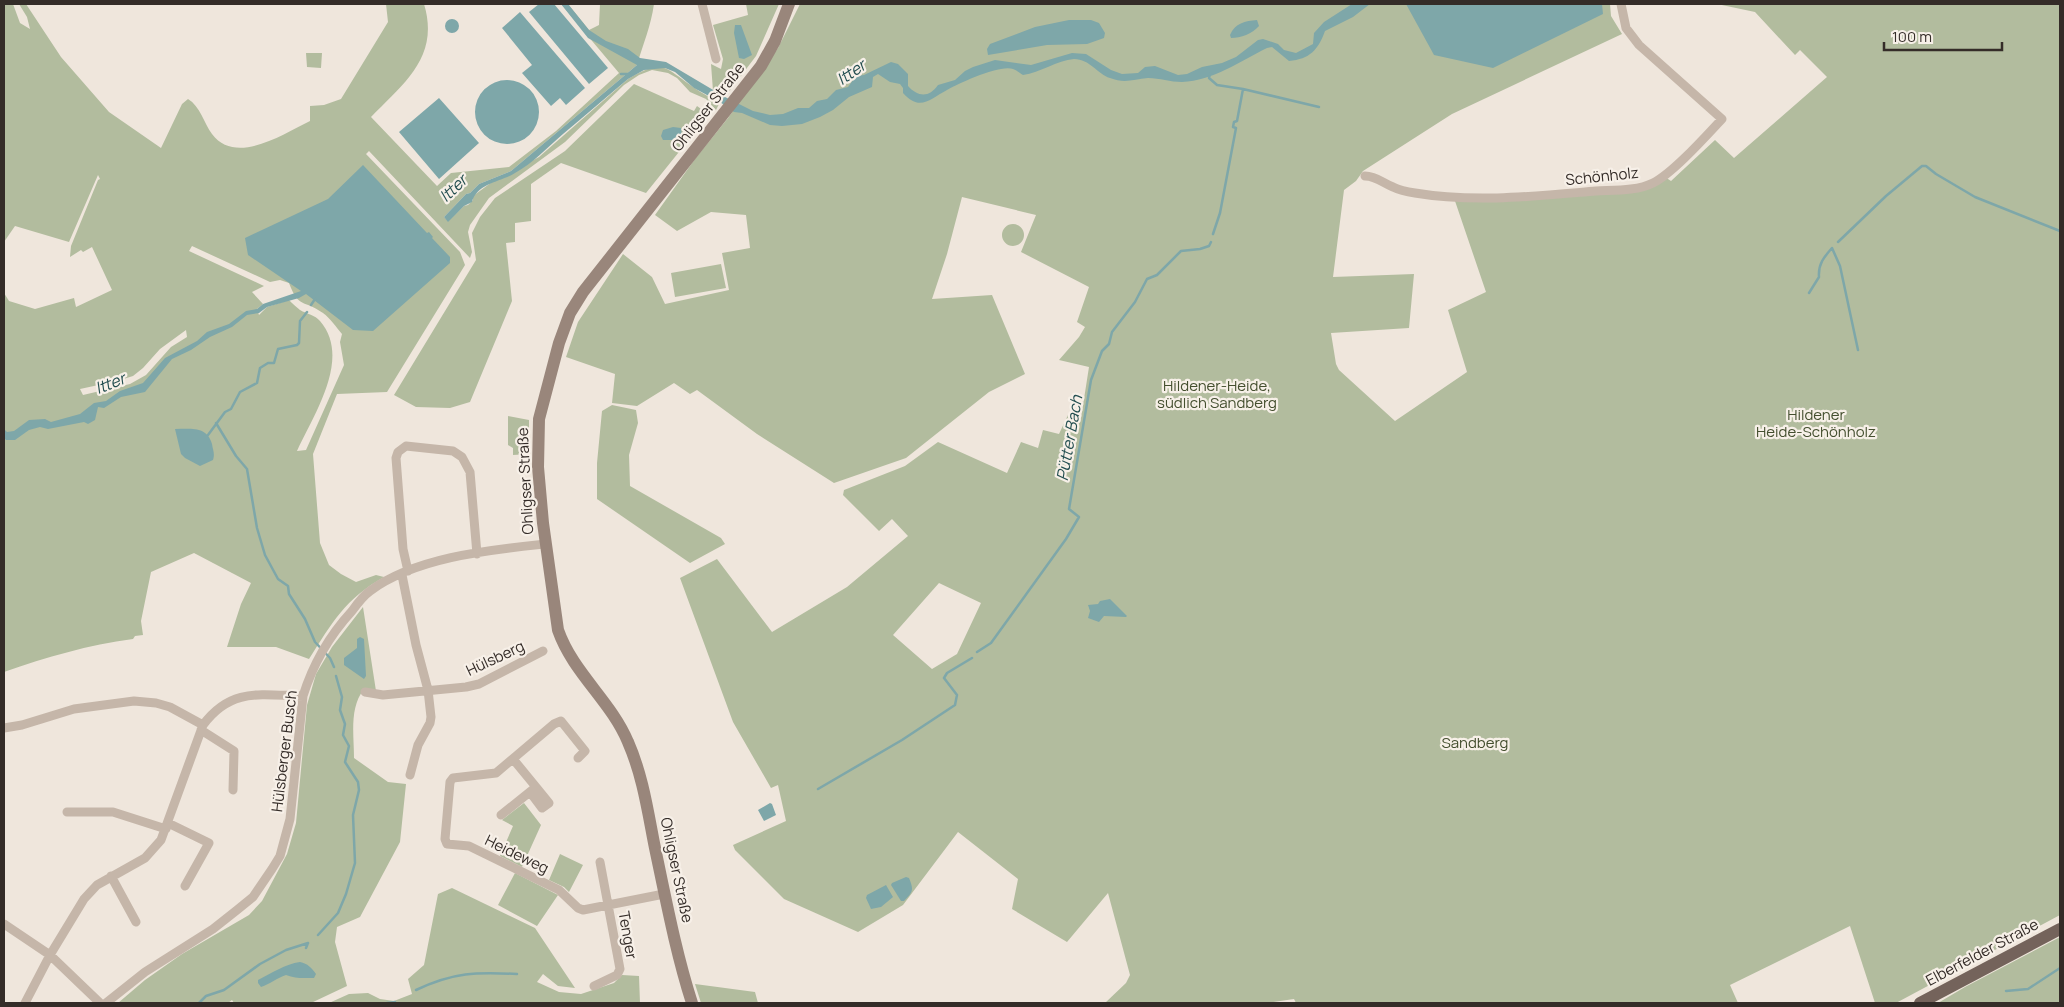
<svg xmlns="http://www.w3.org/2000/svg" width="2064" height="1007" font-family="Manrope,sans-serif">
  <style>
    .green { fill: #b2bc9e; fill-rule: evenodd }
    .water { fill: #7ea7a9 }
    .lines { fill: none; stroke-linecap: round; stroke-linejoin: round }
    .stream { stroke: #7ea7a9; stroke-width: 2.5 }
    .minor { stroke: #c5b6a9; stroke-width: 9 }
    .secondary { stroke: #99867b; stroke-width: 12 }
    .primary { stroke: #74635b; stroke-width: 12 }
    .labels { text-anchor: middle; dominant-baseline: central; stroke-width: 4.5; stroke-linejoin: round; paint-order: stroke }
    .street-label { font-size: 15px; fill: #342c28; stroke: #f7f0e8 }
    .park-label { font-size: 15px; fill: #444f2f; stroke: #f7f0e8 }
    .water-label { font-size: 16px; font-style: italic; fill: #234e50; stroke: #f7f0e8 }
  </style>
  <rect width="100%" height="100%" fill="#efe6dc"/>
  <path class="green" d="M4,4H13L20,23L30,29L27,17L19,4H26L61,57L109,112L161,148L182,104L188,99C200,106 204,123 212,134C236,166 283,134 310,121V106L324,105L341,99L388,22L386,4H424C440,57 404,83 371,117L437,186L451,173L509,167L556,131L619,73L561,4H568L589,30L599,25L600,4H654C651,26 643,44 637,65L511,171L479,184L470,193L466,194L444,217L448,221L464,206L468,205L473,200V196L492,182L539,157L628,79C663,59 663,66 693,87C701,93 711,98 720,102L716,110L706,99L690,92L677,78L668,73L652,70L639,75L624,85L565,142L489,198L470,225L468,232L472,252L470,258L369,151L366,154L460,252L465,265L387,392L337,394L313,454L320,543L329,565L341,574L356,582L376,575L384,577C345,599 332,623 309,659L276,647H227L241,604L251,583L194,553L151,572L141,621L143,635L135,636L133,639C88,645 47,657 4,672V293L9,301L35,309L74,298L76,307L112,290L92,247L83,252L81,250L70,257L71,246L98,180L100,179L98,175L69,242L15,226L4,242ZM192,246L270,282L280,280L289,283C299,309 303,299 323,313C330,318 336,327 342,334L340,342L344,365L306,450L297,451C314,414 352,358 320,321C315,315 307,314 300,310C296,307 292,303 289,300L267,307L259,315L257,309L263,304L252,292L264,286L189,251ZM186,330L187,337L171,347L146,375L130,384L83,395L80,389L117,381L133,376L143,368L160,349Z
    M746,4H779L756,56L725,97L713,91L711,64L721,69L723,59L713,25L748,15Z
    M800,4H1610L1611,16L1622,34L1452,114L1363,171L1356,181L1344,190L1333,277L1414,274L1409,328L1331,333L1336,364L1339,370L1395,421L1467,372L1448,310L1486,292L1455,201L1627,191L1665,177L1671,181L1715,140L1734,158L1827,77L1800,50L1795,55L1755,12L1717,4H2060V915L1896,1003H1875L1850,926L1730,985L1738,1003H1296L1294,999L1267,1003H1105L1126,983L1130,975L1108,893L1067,942L1012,909L1018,879L958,832L903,905L858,932L784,899L735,850L733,845L786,821L778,785L771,788L733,722L680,578L717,559L772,632L847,587L908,536L892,519L879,531L843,495L844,490L905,466L938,442L1007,473L1021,442L1038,448L1043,430L1059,434L1068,415L1081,418L1089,367L1059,360L1079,337L1085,327L1077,322L1089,287L1021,252L1036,215L962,197L947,254L932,299L992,295L1025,374L989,392L906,458L834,483L757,434L697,390L690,394L674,383L637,406L612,403L615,374L566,357L578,322L623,254L652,277L665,304L729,290L722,253L750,248L746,215L711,212L677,231L655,215L695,159L728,118L778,48ZM939,583L981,603L957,654L932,669L893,635Z
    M306,53H322L321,68L307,67Z
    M634,84L694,111L697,106L708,114L707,117L646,193L561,163L531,184V221L515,223V242L506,243L512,301L470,402L450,408L416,407L394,395L476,260L472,233L480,217L495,198L565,151Z
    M1002 235a11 11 0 1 1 22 0a11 11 0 1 1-22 0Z
    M721,264L726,288L675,297L671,273Z
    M612,405L636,410L638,423L629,455L630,486L721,538L725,544L690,563L597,499V463L602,411Z
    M508,416L529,420V454L513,455V448L508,445Z
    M363,607L376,691L364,689C349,708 354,735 354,758L388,782L406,784L400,842L360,917L337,927L335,942L347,986L311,1003H234L232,1000L228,1003H118L145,980L182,954L249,915L262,901L287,854L296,823L307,705L316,674L332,647Z
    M524,803L541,825L522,867L500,856L513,826L502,820Z
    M560,854L583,865L569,892L564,887L549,880Z
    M515,873L558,895L537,926L498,905Z
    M452,888L535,928L575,988L558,986L543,974L537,982L559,992L581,994L614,983L622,975L639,976L640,1003H329L349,994L368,993L380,999L394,1001L412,994L408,979L424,965L438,894Z
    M2060,937V1003H1938L1965,987Z
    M695,984L755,992L758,1003H701Z"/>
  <path class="water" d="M539,4H554L608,68L589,84L529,12Z
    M561,4H568L589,30L606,41L628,49L640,58L666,62L725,97L753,111L770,115L783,114L798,108H809L817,101L827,99L836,90L848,87L856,76L864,75L891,62L898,64L908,74V86C918,97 929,98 938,85L955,80L965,71L973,67L995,60L1031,65L1072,53L1086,54L1111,70L1122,74L1138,73L1145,67L1155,66L1178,75L1187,74L1202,67L1222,63L1236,57L1258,40L1263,39L1278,44L1284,50L1296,53L1313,44L1314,33L1324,22L1352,4H1370L1353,17L1325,31C1318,50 1310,59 1289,61L1272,47L1267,48C1240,61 1213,81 1182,82C1170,82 1160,78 1148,78C1134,79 1125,84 1110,78C1097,74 1090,59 1074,59C1057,60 1040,73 1023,75C1020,73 1016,70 1013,69C1001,64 959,83 947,90C930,99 920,112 903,93V88L900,84L890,82L878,74L873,77L872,87L849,97L833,110L820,117L802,124L782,126L770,125L742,113L734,112L720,102L694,88L675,72L665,68L644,70L628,79C606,97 585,116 563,134C547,148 533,163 515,173C501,182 477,183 472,202L464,206L448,222L444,217L466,194L470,193L479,184L511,171L637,65L588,38Z
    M1406,4H1602L1603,14L1493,68L1434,55Z
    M520,12L585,88L566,105L560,98L551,106L522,73L532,65L502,28Z
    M445 26a7 7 0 1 1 14 0a7 7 0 1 1-14 0Z
    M1069,20H1091L1099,23L1105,33L1104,38L1087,44L1047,45L988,55L987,49L990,44L1035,27Z
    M1257,20L1259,26C1252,34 1241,38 1231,38L1230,35C1235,23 1245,21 1257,20Z
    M735,25H741L752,55L744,59L739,58L734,33Z
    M475 112a32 32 0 1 1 64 0a32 32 0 1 1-64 0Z
    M439,98L479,143L439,179L399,132Z
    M673,127L681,128L682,135L677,140H663L661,136L663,130Z
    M363,165L427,233L429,232L433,237L432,238L450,257V263L373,331L353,330L306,294L299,298L267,307L259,313L247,315L232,327L210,337L191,350L172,359L145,392L121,397L104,408L98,407L95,420L88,424L84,422L48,429L40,427L29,430L15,440H6L4,438V429L7,432L14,431L29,420L45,419L51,422L80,414L94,403L106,401L120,391L143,383L165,358L197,341L207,332L229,324L246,311L257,309L263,304L301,291L248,255L245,238L328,199Z
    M175,429C191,429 207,426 212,444C213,451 215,453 213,460L200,466L185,458L181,454Z
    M1110,599L1127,616L1126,617L1104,616L1099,622L1088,618L1090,611L1088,605L1098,604L1100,601Z
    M360,637L364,639L366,676L364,679L344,665V658L357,648V639Z
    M770,803L772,804L776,815L764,821L758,810Z
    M906,877L909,878C914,890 913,892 904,901H901L891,885L892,883Z
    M886,885L893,897L881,907L871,909L866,898L867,895Z
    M300,962C308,964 311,967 316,974L314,978C303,978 296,979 286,975C277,978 270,984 261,987L258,983V980C272,973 285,964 300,962Z"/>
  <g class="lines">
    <path class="stream" d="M621,74H629
      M1210,74L1209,78L1217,85L1243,89L1237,121L1234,122L1233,127L1236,128L1220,213L1213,234
      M1243,89L1319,107
      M1838,242L1886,196L1922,166H1926L1936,174L1975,197L2060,231
      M1809,293L1819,277C1818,264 1824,257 1832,248L1840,266L1858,350
      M311,305L315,299
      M216,423L236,456L247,469L257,528L265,555L278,579L288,586L289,594L305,619L315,642L330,658L334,667
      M208,435L225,412L231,409L240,392L257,383L260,368L268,363H274L278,349L297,345L299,343L300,321L307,312
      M977,652L991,643L1066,539L1079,517L1069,509L1091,380L1102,351L1109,344L1112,332L1135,302L1147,279L1157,275L1181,251L1200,249L1209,246L1211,242
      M818,789L902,740L955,705L957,695L944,678L947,673L972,658
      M318,935L338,913L346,894L355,863L353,815L359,790L358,782L345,762L349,746L343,735L345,724L340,710L342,697L336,676
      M306,948L308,943
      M416,990C454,972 476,972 517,974
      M2006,991L2028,989L2060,968
      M199,1003L206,996L224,990L260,964L286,950L308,943
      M387,1003L395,1002"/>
    <path class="minor" d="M702,4L716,59
      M1365,176C1376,176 1383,183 1393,187C1399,190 1408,192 1415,193C1474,203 1537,196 1596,191C1614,190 1637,191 1653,183C1673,173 1706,136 1722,119L1639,45L1626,28L1621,4
      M408,571L403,549L396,458L398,452L406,446L453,451L462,457L470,472L477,554
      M402,575L416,645L428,690L431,717L430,723L418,745L410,775
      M365,692L383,695L466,687L479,684L543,651
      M4,728L22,725L74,709L134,701L156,703L170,707L203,725
      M201,730L234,751L233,790
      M578,758L585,751L561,721L554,724L496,773L453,778L450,782L445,839L447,844L469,846L559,890L578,908L583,910L664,894
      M530,792L542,808L549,803L536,787
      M67,812H113L166,829
      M501,815L536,787L513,759
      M168,823L209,843L185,886
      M111,876L136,922
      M4,924L50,955L100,1003
      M594,986L617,975L620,969L600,862
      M25,1003L50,955L84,899L97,885L145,858L161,840L203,725C231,687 261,695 303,696
      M106,1003L145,972L213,929L237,910L253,897L272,869L280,856L290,819L303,696C313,664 329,636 352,611C357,604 363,596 370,591C416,557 490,550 545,544"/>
    <path class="secondary" d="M692,1003C676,953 666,900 655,848C648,813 643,776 628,742C611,701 573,673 558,630L543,523L538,467L539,419L559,343L570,313L583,292L761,66L775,41L789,4"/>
    <path class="primary" d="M1920,1003L2060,929"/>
  </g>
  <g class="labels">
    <g class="street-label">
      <text transform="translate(708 107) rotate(-52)">Ohligser Straße</text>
      <text transform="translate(1602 176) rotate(-6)">Schönholz</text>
      <text transform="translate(525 481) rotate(-93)">Ohligser Straße</text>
      <text transform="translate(495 658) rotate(-25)">Hülsberg</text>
      <text transform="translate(284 751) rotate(-83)">Hülsberger Busch</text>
      <text transform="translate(517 854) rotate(26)">Heideweg</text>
      <text transform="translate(677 870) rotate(78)">Ohligser Straße</text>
      <text transform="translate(628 935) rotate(80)">Tenger</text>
      <text transform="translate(1982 952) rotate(-28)">Elberfelder Straße</text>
    </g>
    <g class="park-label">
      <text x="1217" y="385">Hildener-Heide,<tspan x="1217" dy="17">südlich Sandberg</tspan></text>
      <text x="1816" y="414">Hildener<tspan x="1816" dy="17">Heide-Schönholz</tspan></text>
      <text x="1475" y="742">Sandberg</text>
    </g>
    <g class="water-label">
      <text transform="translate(851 72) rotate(-35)">Itter</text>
      <text transform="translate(453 188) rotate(-44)">Itter</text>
      <text transform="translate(110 383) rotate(-22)">Itter</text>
      <text transform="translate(1069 438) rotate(-80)">Pütter Bach</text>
    </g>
  </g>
  <rect width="2064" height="1007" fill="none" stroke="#342c28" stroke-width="10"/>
  <path d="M1884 42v8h118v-8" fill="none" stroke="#342c28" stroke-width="2.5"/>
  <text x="1892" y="42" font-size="15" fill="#342c28" stroke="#f7f0e8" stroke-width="4" paint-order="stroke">100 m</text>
</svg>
